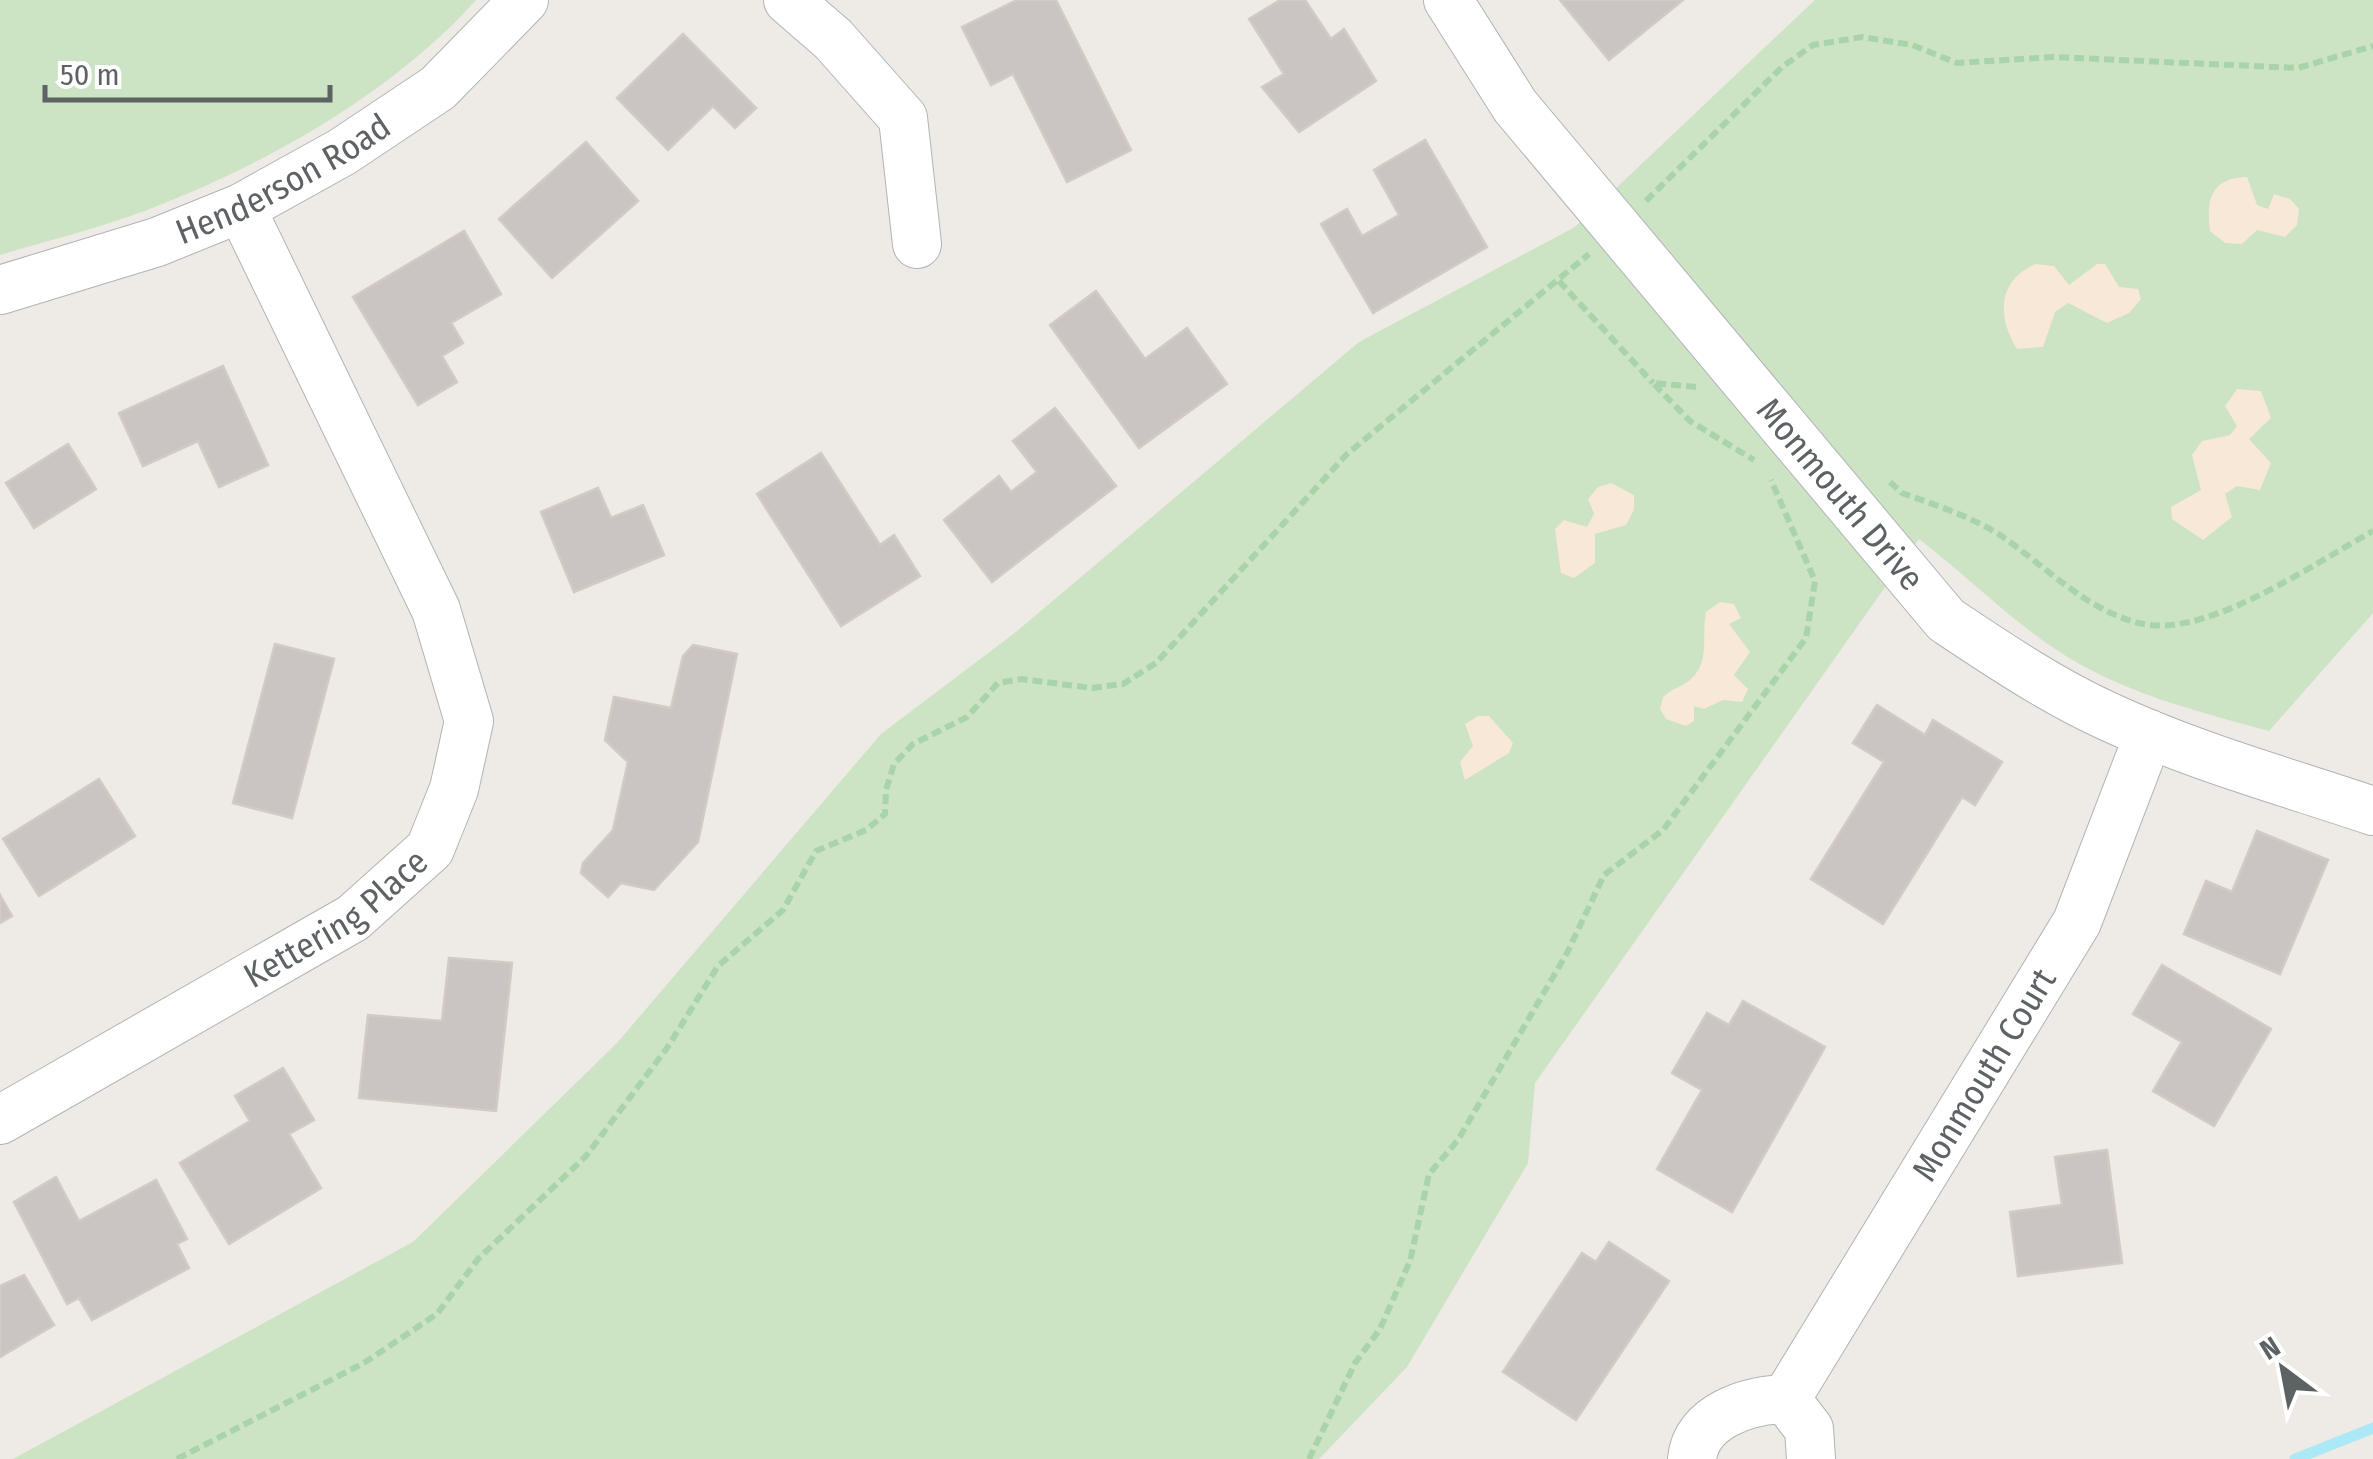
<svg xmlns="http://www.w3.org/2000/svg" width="2373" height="1459" font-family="'Fira Sans Condensed',sans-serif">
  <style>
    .green { fill: #cce3c4 }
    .sand { fill: #f7e8d7 }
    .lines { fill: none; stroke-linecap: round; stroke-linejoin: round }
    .stream { stroke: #ace9f7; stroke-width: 11 }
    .building { fill: #cac5c2; stroke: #d2cac4; stroke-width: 2.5 }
    .minor-casing { stroke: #b1b4b6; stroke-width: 50 }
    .path { stroke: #a9d4a9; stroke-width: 6; stroke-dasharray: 10 5; stroke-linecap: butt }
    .minor { stroke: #fff; stroke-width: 48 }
    .labels { text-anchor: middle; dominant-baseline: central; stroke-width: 8; stroke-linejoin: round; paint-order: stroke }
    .street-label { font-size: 35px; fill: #5d6264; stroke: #fff }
  </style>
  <rect width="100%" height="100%" fill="#eeeae5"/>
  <path class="green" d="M0,0H476C393,93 263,166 147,210C100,228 49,240 0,255Z
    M1815,0H2373V613L2269,731C2196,711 2119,692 2055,649C2006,616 1965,574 1919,539L1535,1083L1528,1163L1407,1367L1319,1459H13L413,1242L617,1043L881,734L1016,632L1359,342L1575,227Z"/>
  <path class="sand" d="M2247,177L2257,205L2268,209L2274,194L2290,199L2299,209L2297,225L2285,237L2257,230L2242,244L2225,243L2210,231C2206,199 2211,178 2247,177Z
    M2035,264L2054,266L2069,285L2097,264H2105L2119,287L2138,289L2141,299L2129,313L2107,323L2068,303L2055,312L2043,347L2017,349C1997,317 1997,281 2035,264Z
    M2237,389L2261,391L2271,418L2249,439L2271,463L2260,490L2237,486L2225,494L2232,517L2203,540L2172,519L2171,507L2201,490L2192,455L2202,441L2230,435L2237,426L2225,406Z
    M1611,483L1634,495V510L1626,525L1595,534V563L1574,578L1561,573L1555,529L1564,520L1587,527L1594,514L1588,499L1598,487Z
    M1720,602L1734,604L1741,618L1729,624L1750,652L1734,675L1748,689L1742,702L1723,700L1704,709L1694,706V721L1686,726L1666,719L1660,709L1663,697C1672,688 1682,687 1690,680C1711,662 1701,635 1706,612Z
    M1478,716H1489L1513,743L1509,753L1465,780L1460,762L1473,746L1465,724Z"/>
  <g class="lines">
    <path class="stream" d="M2295,1459L2373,1428"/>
  </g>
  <path class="building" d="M1017,0H1056L1131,150L1067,182L1013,74L991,85L962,27Z
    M1280,0H1305L1331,39L1344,29L1376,81L1299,132L1262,87L1284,74L1249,19Z
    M1560,0H1683L1609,60Z
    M683,34L756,108L735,128L713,106L668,150L617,98Z
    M1425,140L1487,247L1373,313L1321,224L1347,209L1362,236L1399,215L1374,170Z
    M586,142L638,201L552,278L499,219Z
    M464,231L501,294L451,323L463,343L442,356L457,382L418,405L353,297Z
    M1096,291L1145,359L1187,328L1227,384L1139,448L1050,325Z
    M223,366L268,465L219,487L198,441L143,466L119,413Z
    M1055,408L1116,486L992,582L944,520L999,476L1011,492L1037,472L1013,441Z
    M68,444L96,489L34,528L6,483Z
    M821,453L880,545L894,535L920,576L841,626L757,494Z
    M598,488L611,518L643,505L664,555L574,592L541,512Z
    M275,644L334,659L292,818L233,803Z
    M693,645L737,654L698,842L654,890L621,883L608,897L581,873L583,863L613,830L628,762L605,740L614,697L671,708L683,656Z
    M1877,705L1925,735L1933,720L2002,762L1975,805L1962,797L1883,924L1811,879L1884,762L1853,743Z
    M99,779L135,836L39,896L3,839Z
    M2257,831L2328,860L2280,974L2184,934L2206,881L2232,892Z
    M0,895L12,916L0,923Z
    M449,958L512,963L496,1111L359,1098L368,1015L442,1021Z
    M2162,965L2271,1029L2214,1126L2153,1091L2182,1042L2133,1014Z
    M1743,1001L1825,1047L1732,1212L1657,1169L1702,1090L1672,1073L1707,1013L1729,1025Z
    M283,1068L314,1120L289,1134L321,1188L229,1244L180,1163L250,1121L235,1096Z
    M2107,1150L2122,1263L2018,1276L2010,1212L2062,1205L2055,1157Z
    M56,1177L79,1221L156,1180L187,1239L177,1244L189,1268L92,1320L79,1298L67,1304L14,1202Z
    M1609,1242L1669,1281L1576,1420L1503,1372L1582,1253L1596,1262Z
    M24,1275L54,1325L0,1357V1286Z"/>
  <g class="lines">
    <defs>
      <g id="minor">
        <path d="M788,0L833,39L903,118L917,244"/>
        <path id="s1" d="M1448,0L1515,106L1946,620C1997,654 2049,689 2105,715C2190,755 2284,781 2373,811"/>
        <path id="s2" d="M0,290L157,242L241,208L342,152L438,88L524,0"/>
        <path id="s3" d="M0,1120L353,918L430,849L454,789L469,721L436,610L241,208"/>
        <path id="s4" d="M1786,1399L2077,922L2149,734"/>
        <path d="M1786,1399L1809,1429L1811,1459"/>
        <path d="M1692,1459C1696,1416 1748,1400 1786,1399"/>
      </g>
    </defs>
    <use href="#minor" class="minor-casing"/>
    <path class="path" d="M1646,201L1782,67L1813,45L1862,37L1912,45L1957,63L2054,57L2298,68L2373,46
      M1559,281L1653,383
      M1696,387L1653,383L1690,421L1754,460
      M1890,482L1902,493C1935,505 1970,516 2000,535C2046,566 2092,617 2150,625C2214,633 2317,562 2373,531
      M177,1459L364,1363L437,1314L478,1259L586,1156L667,1048L718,966L783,910L816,851L866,830L885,814L886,790L894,764L913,744L967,717L998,683L1021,679L1092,688L1123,684L1156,663L1347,454L1589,254
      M1309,1459L1355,1363L1380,1329L1410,1261L1429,1174L1458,1140L1567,953L1604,875L1663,830L1806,638L1815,581L1771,480"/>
    <use href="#minor" class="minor"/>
  </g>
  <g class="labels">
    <g class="street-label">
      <text stroke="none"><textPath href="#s2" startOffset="305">Henderson Road</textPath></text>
      <text stroke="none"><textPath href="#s1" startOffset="632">Monmouth Drive</textPath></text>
      <text stroke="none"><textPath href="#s3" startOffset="392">Kettering Place</textPath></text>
      <text stroke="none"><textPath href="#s4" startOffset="380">Monmouth Court</textPath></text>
    </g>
  </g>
  <g transform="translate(2283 1369) rotate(328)" stroke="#ffffff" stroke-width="8" paint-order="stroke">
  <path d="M0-8L18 38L0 25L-18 38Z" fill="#5d6264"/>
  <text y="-15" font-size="28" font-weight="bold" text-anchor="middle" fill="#5d6264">N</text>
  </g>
  <path d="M45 85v15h285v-15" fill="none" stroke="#5d6264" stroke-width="5"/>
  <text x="60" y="85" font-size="30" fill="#5d6264" stroke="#ffffff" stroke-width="8" paint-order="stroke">50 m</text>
</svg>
